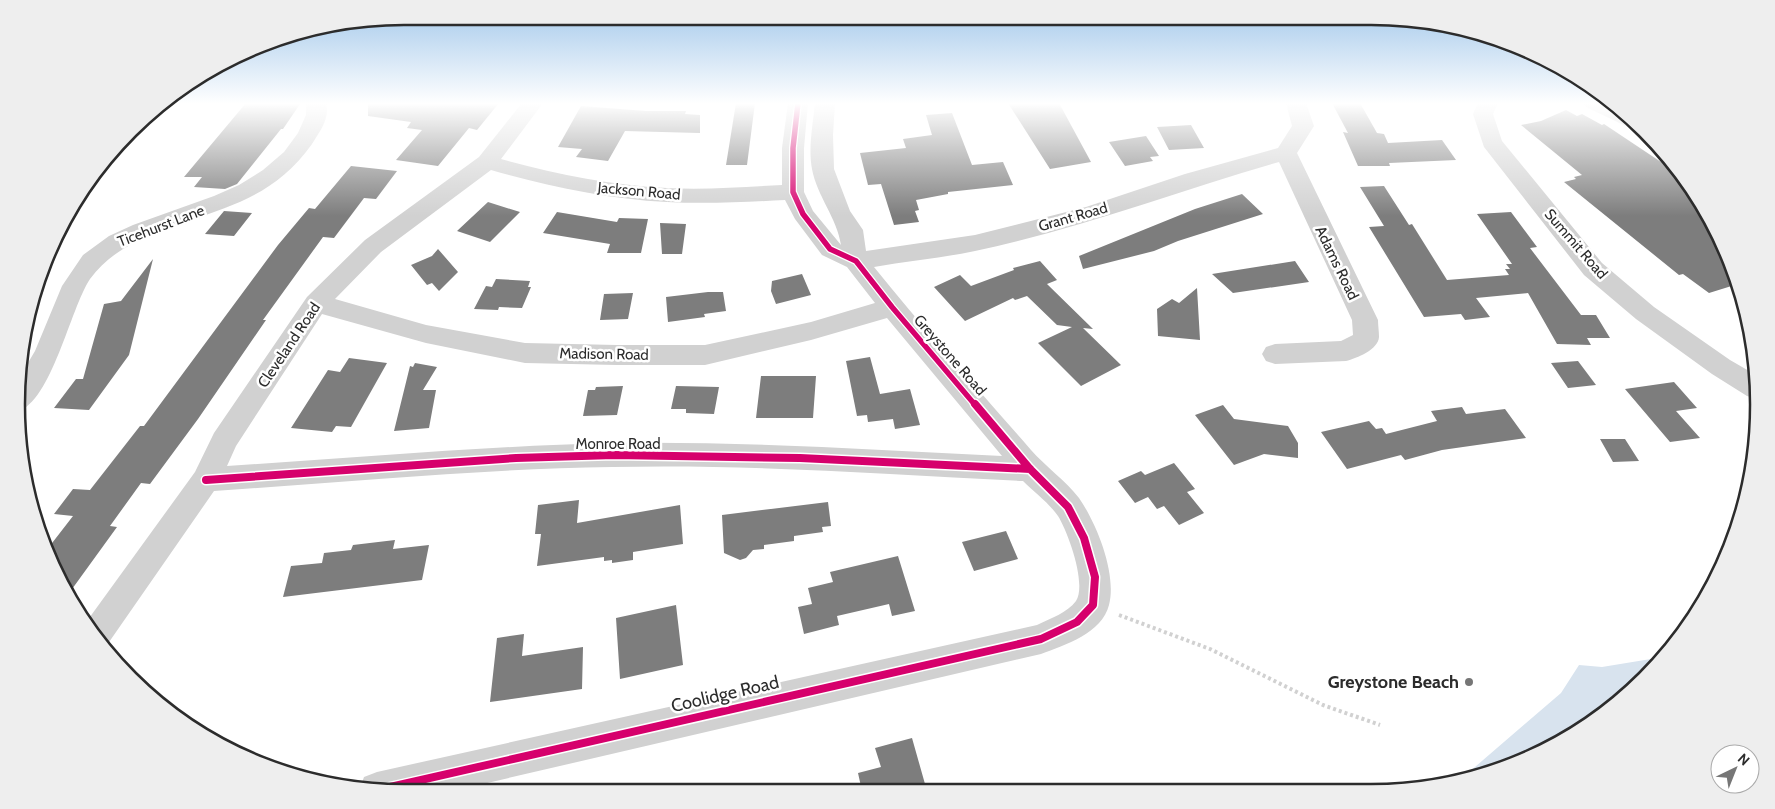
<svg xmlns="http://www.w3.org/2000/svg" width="1775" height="809" font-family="Cabin,sans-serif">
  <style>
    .water { fill: #d8e3ee }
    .building { fill: #7d7d7d }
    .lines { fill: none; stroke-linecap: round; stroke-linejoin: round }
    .path { stroke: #d1d1d1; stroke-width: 4; stroke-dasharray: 3 3; stroke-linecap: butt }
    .minor { fill: #d1d1d1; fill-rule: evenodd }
    .cycleway-far1-casing { stroke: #fff; stroke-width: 8 }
    .cycleway-casing { stroke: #fff; stroke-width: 11 }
    .cycleway-far1 { stroke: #d6006c; stroke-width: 5.5 }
    .cycleway { stroke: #d6006c; stroke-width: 8 }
    .poi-dot { fill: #767676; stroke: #fff; stroke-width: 2 }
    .labels { text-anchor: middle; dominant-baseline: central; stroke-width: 5; stroke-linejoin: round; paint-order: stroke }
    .street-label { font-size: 15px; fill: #2c2c2c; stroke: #fff }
    .near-poi-label { font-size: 18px; font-weight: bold; fill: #2c2c2c; stroke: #fff; text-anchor: end }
    .near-street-label { font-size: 18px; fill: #2c2c2c; stroke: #fff }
    .rim { fill: none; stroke: #2c2c2c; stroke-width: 2.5 }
  </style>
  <rect width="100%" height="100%" fill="#fff"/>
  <path class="water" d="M1663,657L1607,712L1519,763L1461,779L1561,693L1579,665L1602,667Z"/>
  <path class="building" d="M246,103L300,104L283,129H281L237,184L225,189L194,187L202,177H184Z
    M368,103H499L477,130L469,128L438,166L396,160L422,130L407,128L411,122L368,116Z
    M736,103H755L747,165H726Z
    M1008,103H1059L1091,162L1050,169Z
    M1332,103H1360L1377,133L1384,134L1388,143L1442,140L1456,160L1389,163L1390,166H1358L1343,132L1348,133Z
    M581,106L646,111H686L685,114L700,115V133L625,131L608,161L576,157L582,149L558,147Z
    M1566,110L1577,116L1582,114L1602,125L1604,124L1682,176L1693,189L1729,256L1738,284L1709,293L1683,274L1679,275L1564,182L1576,179L1574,177L1582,175L1521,125L1541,121Z
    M952,113L972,165L1003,162L1013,185L948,192V194L916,200L919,210L915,211L919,222L894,225L881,184L868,185L860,153L906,148L903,139L932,135L926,115Z
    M1191,125L1204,148L1169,150L1157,127Z
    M1146,136L1159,156L1150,157L1153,161L1125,166L1109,142Z
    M351,166L397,171L376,199L364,198L334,238L323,237L263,320H266L198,419L150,484L141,483L110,526L117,527L67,596L49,547L73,516L54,514L73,489L90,490L140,426H144L278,245L309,208L315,209Z
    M1384,186L1409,225L1412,224L1447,280L1509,275L1505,269H1510L1506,264H1512L1477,214L1511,212L1537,247L1530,248L1581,315H1596L1610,338H1587L1591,345L1557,344L1528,293L1476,298L1490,317L1465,320L1461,314L1424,317L1369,227L1384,226L1360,187Z
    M1242,194L1263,214L1178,241L1154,251L1083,269L1079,256L1195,209Z
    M488,202L520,212L490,242L457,231Z
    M224,211L252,213L234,236L205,234Z
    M557,212L617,222L619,218L648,219L641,253H607L610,244L543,233Z
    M660,223L686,224L682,254H662Z
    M438,249L458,272L439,291L432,283L427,285L411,265L432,256Z
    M153,259L129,355L89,410L54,408L76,379H83L104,304L121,301Z
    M1040,261L1057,280L1047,284L1093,329L1083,328L1121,365L1081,386L1038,343L1072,327L1057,325L1027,296L1015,300L1013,298L965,321L934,287L960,275L971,286L1014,270L1013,268Z
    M1295,261L1309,282L1233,293L1212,274Z
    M802,274L811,295L776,304L771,291L772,281Z
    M496,279L530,281L528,287H531L522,308L499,307L498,310L474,309L486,286L492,287Z
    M1197,288L1200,340L1158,336L1157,309L1172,299L1179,303Z
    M708,292H723L726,311L704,314L705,317L668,322L666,297Z
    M633,293L628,319L600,320L604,294Z
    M870,357L880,394L910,389L920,425L895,429L893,419L868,422L867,415L857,416L846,361Z
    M349,358L387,363L351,427L336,426L332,432L291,428L328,370L340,372Z
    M1578,361L1596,385L1568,388L1551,363Z
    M415,363L437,367L423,390H436L429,428L394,431L410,366L413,367Z
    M761,376H816L813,418H756Z
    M1674,382L1697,408L1676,411L1700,438L1670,442L1625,389Z
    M623,386L617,415L583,416L588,390H595L596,387Z
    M676,386L719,387L714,414L686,413V409H671Z
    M1223,405L1234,419L1288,426L1298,443V458L1264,454L1234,465L1195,415Z
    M1462,407L1466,414L1505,409L1526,438L1442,450L1405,460L1401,455L1347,469L1321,432L1369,421L1376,429L1382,428L1386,434L1437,421L1431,411Z
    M1600,439H1625L1639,461L1613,462Z
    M1174,463L1195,489L1187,492L1204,513L1179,525L1164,506L1157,509L1148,497L1135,503L1118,481L1141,471L1145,475Z
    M579,500L577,523L680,505L683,544L633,552V560L612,563V560L604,561V557L537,566L541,534H535L538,505Z
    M828,502L831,526L822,527L823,532L794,536V541L764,545V549L753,550L746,558L740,560L724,553L722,515Z
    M1006,531L1018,559L974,571L962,542Z
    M395,540L393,549L429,545L422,580L283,597L291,566L322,563L324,553L351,550L353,545Z
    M898,556L915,611L892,616L889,604L837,616L839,625L804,634L798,607L812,604L808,588L833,582L830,572Z
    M676,605L683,665L620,679L616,618Z
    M524,634L522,656L583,647L582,689L490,702L497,638Z
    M912,738L927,791H862L858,773L881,767L875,748Z"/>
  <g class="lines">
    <path class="path" d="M1119,615L1210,649L1323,705L1380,725"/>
    <path class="minor" d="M306,103H326C330,119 320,131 312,144C261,216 191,209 123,249C110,257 99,267 90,279C70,309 52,401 17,412L19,378L35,351L62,286L83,255L109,236L133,225L214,196L239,185L263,170L284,152L298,133L306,115Z
      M522,103H543L501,159C555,174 610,185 667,188C705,190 744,187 782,185V148L788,103H808L804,148V192L813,211L841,245C837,218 817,196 812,169C808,148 813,124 815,103H835L833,135L834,169L850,211L863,230L866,251L975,235L1086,207L1185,174L1278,148L1292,126L1286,103H1306L1314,126L1297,153L1378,320C1378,325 1379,332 1379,337C1378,350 1357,358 1346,361L1275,364L1266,361L1262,354L1266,347L1275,344L1341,341L1353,335L1352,320L1279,162C1178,191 1079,229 975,251C942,258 907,261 874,267C924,329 978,389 1031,450C1045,466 1066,481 1079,498C1097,524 1117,574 1109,605C1102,633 1065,645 1041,654L444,793H404L360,788L364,777L377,772L1037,625C1051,618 1067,613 1076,601C1087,584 1068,532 1058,516C1049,503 1034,492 1023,481C886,474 749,464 612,467C479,469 347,482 214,491L107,645L87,621L195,472L214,433L307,297L365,240L479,157ZM491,170C548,186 607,199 667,202C706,204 746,202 785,200L795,219L822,255L847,267L875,303L811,322L705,345H617L525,343L426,325L335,299L381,252ZM322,314L426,343L525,363L617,365H705L811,340L887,318L1002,456C872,450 742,441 612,443C483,446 355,458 227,466L236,446Z
      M1478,103H1498L1493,114L1502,141L1602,263L1654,307L1730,360L1756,375L1758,399L1747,396L1712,374L1636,319L1584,275L1484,147L1473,114Z
      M1583,103H1609L1616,106L1645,130L1639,131L1632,129L1586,107Z"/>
    <defs>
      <path id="cycleway-far1" d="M798,103L793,148V192L803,214L830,249L856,261L892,307L976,406"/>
      <path id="cycleway" d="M206,480L516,458L614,455L800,458L1030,469
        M377,790L1041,639L1077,622L1093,605L1095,577L1084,538L1068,507L1030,469L975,404"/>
    </defs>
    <use href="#cycleway-far1" class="cycleway-far1-casing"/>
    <use href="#cycleway" class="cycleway-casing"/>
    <use href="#cycleway-far1" class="cycleway-far1"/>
    <use href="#cycleway" class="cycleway"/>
  </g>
  <linearGradient id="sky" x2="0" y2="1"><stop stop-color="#a1c7ea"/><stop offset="0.48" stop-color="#fff"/><stop offset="1" stop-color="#fff" stop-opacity="0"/></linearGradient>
  <rect width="1775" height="216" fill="url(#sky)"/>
  <circle class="poi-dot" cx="1469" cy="682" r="5"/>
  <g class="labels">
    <g class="street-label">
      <text transform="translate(639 191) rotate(5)">Jackson Road</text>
      <text transform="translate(1073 217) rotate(-16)">Grant Road</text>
      <text transform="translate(161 226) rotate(-21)">Ticehurst Lane</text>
      <text transform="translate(1576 244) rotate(49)">Summit Road</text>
      <text transform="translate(1337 263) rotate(64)">Adams Road</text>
      <text transform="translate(289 345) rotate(-56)">Cleveland Road</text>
      <text transform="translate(604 354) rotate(1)">Madison Road</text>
      <text transform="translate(950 355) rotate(49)">Greystone Road</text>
      <text x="618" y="444">Monroe Road</text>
    </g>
    <g class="near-poi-label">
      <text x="1459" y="682">Greystone Beach</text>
    </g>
    <g class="near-street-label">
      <text transform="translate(725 694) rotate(-13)">Coolidge Road</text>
    </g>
  </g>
  <path d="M0 0H1775V809H0ZM404 25H1371A379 379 0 0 1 1750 404V405A379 379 0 0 1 1371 784H404A379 379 0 0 1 25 405V404A379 379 0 0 1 404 25Z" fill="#eee" fill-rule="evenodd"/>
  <path class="rim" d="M404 25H1371A379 379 0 0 1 1750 404V405A379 379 0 0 1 1371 784H404A379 379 0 0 1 25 405V404A379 379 0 0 1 404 25Z"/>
  <g transform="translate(1735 769) rotate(43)"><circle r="24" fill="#ffffff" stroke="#ababab"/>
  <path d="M0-4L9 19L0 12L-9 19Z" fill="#767676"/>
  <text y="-8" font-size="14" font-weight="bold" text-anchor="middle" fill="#2c2c2c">N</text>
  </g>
</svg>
